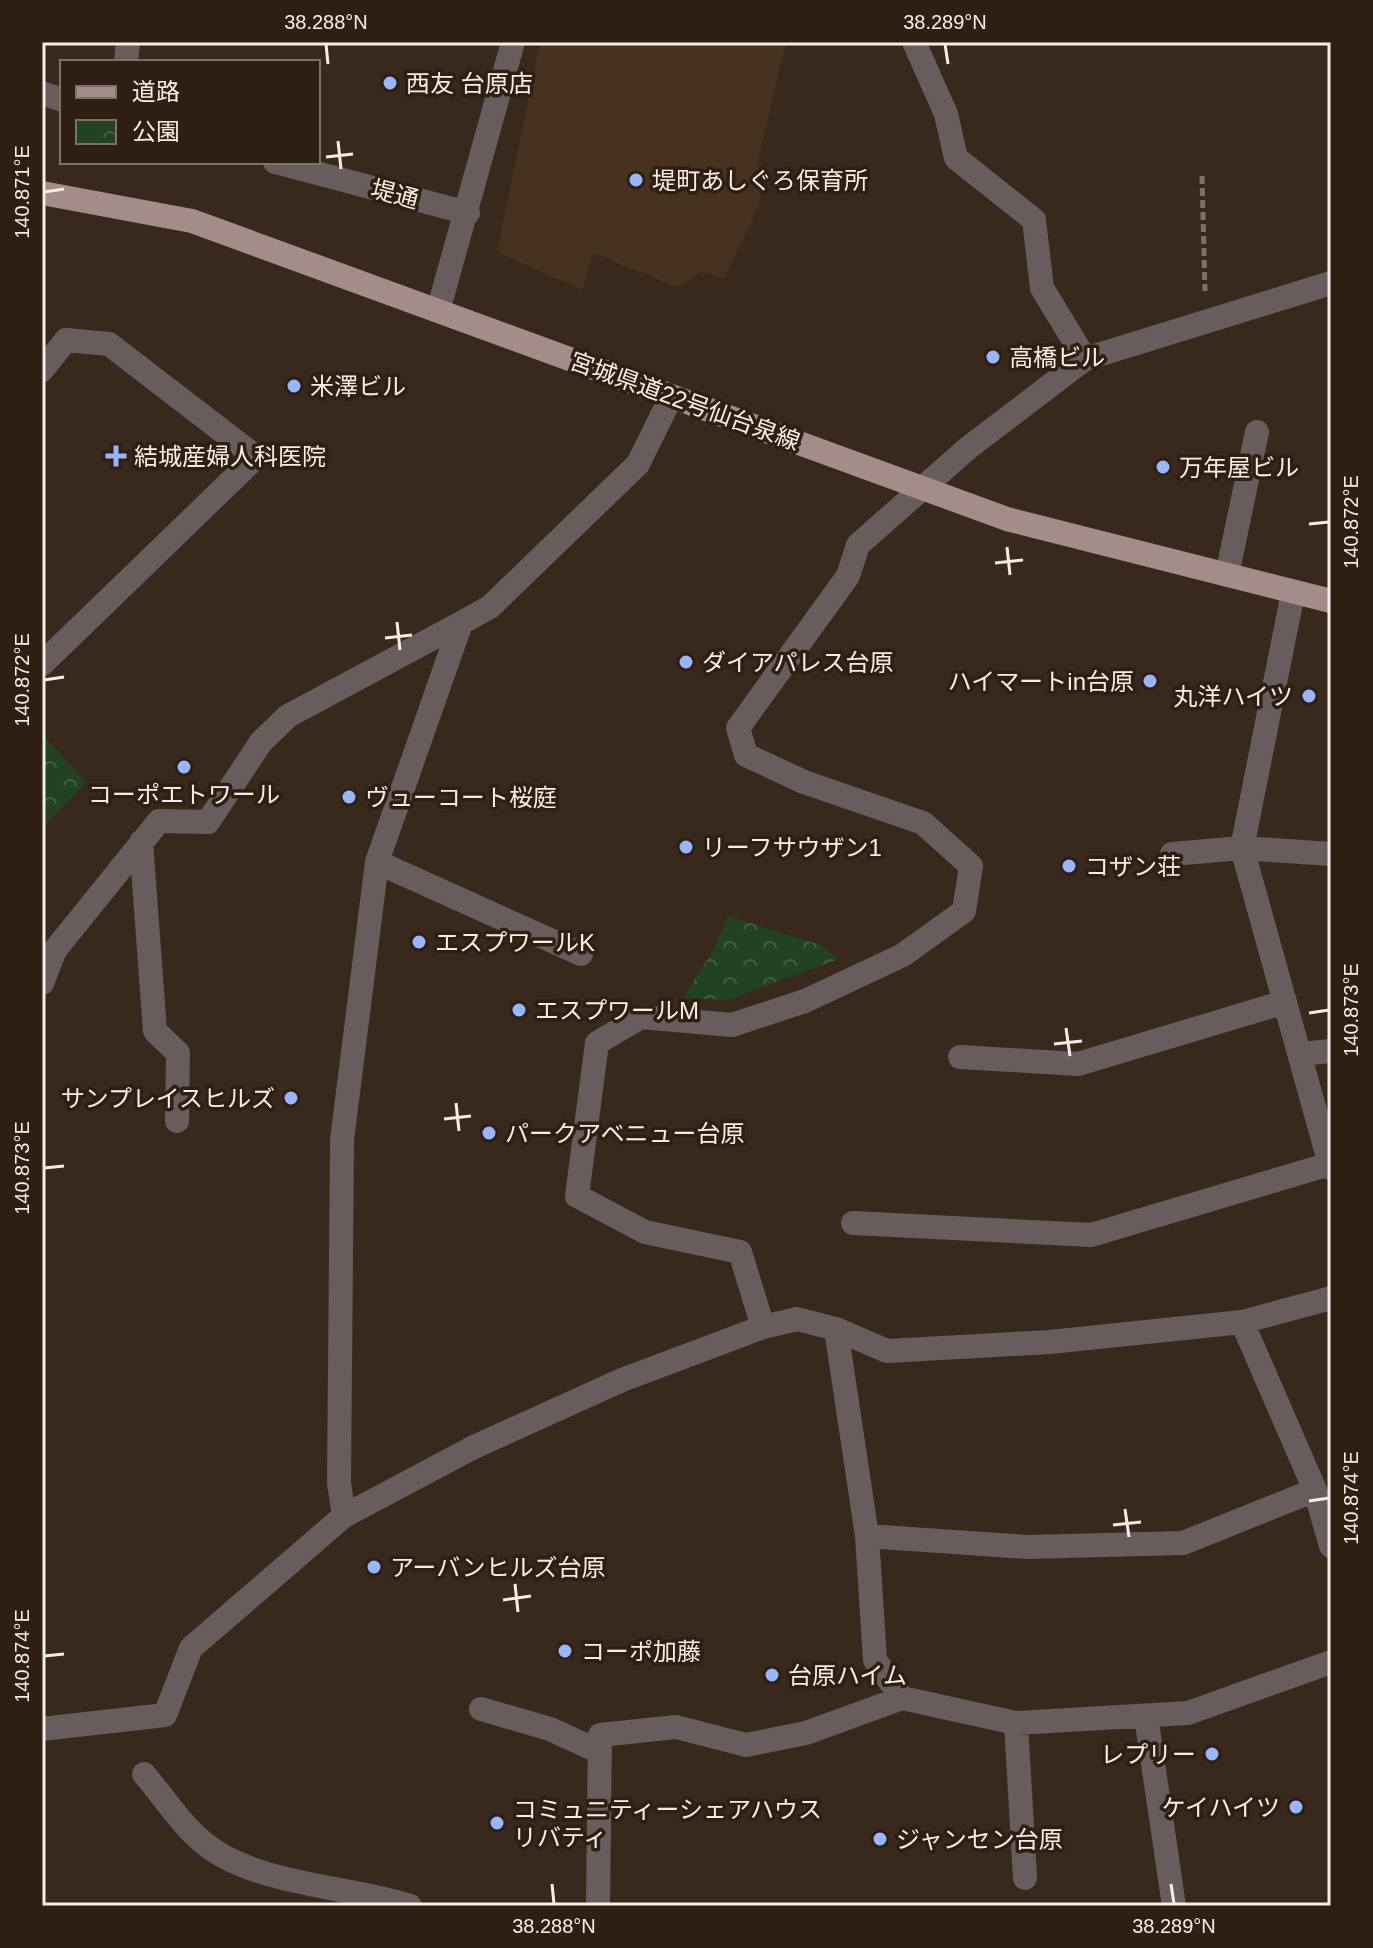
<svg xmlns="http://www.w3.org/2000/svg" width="1373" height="1948" font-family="Arial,'Noto Sans JP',sans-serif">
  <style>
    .built { fill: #47311f }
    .park { fill: url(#park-crowns) }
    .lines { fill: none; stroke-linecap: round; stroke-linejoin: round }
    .path { stroke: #7f7065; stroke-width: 5; stroke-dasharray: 8 4; stroke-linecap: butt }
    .minor { stroke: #685d5c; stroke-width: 24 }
    .major { stroke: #a38c8a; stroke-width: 24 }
    .ticks { fill: none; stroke: #f8ede5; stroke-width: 3 }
    .poi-dot { fill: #97b6fd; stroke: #2e1f12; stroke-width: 3 }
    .labels { text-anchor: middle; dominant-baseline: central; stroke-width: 7; stroke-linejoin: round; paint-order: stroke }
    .poi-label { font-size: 24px; fill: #f8ede5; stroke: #2e1f12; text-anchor: start }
    .street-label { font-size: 24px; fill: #f8ede5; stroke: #2e1f12 }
    .neatline { fill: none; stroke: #f8ede5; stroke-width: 3 }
    .ticks-label { font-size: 20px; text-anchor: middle; fill: #f8ede5 }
  </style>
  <defs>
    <pattern id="park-crowns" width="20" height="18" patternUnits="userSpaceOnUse" patternTransform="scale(2)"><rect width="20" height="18" fill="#214322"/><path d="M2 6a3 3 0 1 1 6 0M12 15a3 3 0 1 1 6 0" fill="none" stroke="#425e42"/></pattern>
  </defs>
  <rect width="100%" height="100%" fill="#39291c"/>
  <path class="built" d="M540,42H786L758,160L761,201L724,278L701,272L678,287L593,253L582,290L497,252Z"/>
  <path class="park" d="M42,734L86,782L42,829Z
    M728,916L820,945L839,959L727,1000L683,998L714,949Z"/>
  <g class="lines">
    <path class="path" d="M1202,176L1205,291"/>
    <path class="minor" d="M914,42L946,114L956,158L1034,220L1042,288L1085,359
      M126,62L128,42
      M42,93L62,100
      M275,162L468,213
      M438,311L513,42
      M42,370L66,340L109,344L256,457L42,664
      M671,397L638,464L490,607L461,623L377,862L342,1140L339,1483L344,1516L472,1448L622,1380L763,1327L797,1319L836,1329L887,1351L1050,1342L1242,1322L1331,1298
      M1227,575L1257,432
      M1293,593L1242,848L1331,1168
      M141,842L155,1031L178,1053L177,1121
      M1172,854L1242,848L1331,854
      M377,862L581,954
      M42,983L55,950L159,821L208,822L261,742L288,716L461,623
      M1300,1054L1331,1051
      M960,1057L1078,1064L1285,1002
      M853,1223L1091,1235L1330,1164
      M1242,1322L1315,1490L1331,1546
      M763,1327L740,1252L645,1232L577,1196L597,1043L641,1017L732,1025L805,1001L903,955L964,911L971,866L923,823L804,782L746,755L738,728L848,576L858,545L968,448L1085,359L1331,283
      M836,1329L867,1536L875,1660L902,1698
      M867,1536L1027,1547L1183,1543L1315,1490
      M481,1709L550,1729L600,1752
      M1146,1716L1174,1906
      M1016,1723L1025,1878
      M42,1729L165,1715L191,1648L344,1516
      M144,1774C163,1796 182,1826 205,1844C256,1885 348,1886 410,1906
      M598,1906L600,1735L676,1727L746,1745L806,1733L902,1698L1016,1723L1188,1713L1331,1662"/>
    <path class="major" d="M42,193L192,221L1007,519L1331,601"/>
  </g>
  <path class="ticks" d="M326,44L328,64M945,44L948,64M338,141L341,169M326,157L353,154M44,192L64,189M1309,524L1329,522M1007,547L1010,575M995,563L1023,560M397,622L400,650M385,638L412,635M44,680L64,677M1309,1013L1329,1010M1066,1028L1070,1056M1054,1044L1082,1041M456,1103L459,1131M444,1119L471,1116M44,1168L64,1166M1309,1501L1329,1498M1125,1509L1129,1537M1113,1525L1141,1522M515,1584L518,1612M503,1600L531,1596M44,1656L64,1654M552,1884L554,1904M1171,1884L1174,1904"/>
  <g class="poi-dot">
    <circle cx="390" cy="83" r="8"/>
    <circle cx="636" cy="180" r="8"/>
    <circle cx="993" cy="357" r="8"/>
    <circle cx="294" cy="386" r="8"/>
    <path d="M112 444h8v8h8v8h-8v8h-8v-8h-8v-8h8z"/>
    <circle cx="1163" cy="467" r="8"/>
    <circle cx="686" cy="662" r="8"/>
    <circle cx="1150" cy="681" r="8"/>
    <circle cx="1309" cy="696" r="8"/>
    <circle cx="184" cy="767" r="8"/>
    <circle cx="349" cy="797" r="8"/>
    <circle cx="686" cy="847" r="8"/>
    <circle cx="1069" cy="866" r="8"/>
    <circle cx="419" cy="942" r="8"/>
    <circle cx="519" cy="1010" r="8"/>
    <circle cx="291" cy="1098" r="8"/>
    <circle cx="489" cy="1133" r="8"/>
    <circle cx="374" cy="1567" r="8"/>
    <circle cx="565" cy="1651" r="8"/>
    <circle cx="772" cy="1675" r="8"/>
    <circle cx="1212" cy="1754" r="8"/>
    <circle cx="1296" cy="1807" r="8"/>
    <circle cx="497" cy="1823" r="8"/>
    <circle cx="880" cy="1839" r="8"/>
  </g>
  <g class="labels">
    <g class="poi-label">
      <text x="406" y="83">西友 台原店</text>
      <text x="652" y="180">堤町あしぐろ保育所</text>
      <text x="1009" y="357">高橋ビル</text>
      <text x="310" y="386">米澤ビル</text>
      <text x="134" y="456">結城産婦人科医院</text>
      <text x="1179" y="467">万年屋ビル</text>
      <text x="702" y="662">ダイアパレス台原</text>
      <text x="1134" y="681" text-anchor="end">ハイマートin台原</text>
      <text x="1293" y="696" text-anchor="end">丸洋ハイツ</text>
      <text x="184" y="794" text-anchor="middle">コーポエトワール</text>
      <text x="365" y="797">ヴューコート桜庭</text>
      <text x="702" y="847">リーフサウザン1</text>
      <text x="1085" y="866">コザン荘</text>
      <text x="435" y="942">エスプワールK</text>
      <text x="535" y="1010">エスプワールM</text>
      <text x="275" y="1098" text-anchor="end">サンプレイスヒルズ</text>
      <text x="505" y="1133">パークアベニュー台原</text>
      <text x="390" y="1567">アーバンヒルズ台原</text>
      <text x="581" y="1651">コーポ加藤</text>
      <text x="788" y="1675">台原ハイム</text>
      <text x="1196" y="1754" text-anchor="end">レプリー</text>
      <text x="1280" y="1807" text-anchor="end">ケイハイツ</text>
      <text x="513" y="1809">コミュニティーシェアハウス<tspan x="513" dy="28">リバティ</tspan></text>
      <text x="896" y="1839">ジャンセン台原</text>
    </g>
    <g class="street-label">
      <text transform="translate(395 194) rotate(15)">堤通</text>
      <text transform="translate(685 401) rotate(20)">宮城県道22号仙台泉線</text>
    </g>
  </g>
  <rect width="1373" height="1948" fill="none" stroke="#2e1f12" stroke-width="88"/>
  <rect x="60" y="60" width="260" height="104" fill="#2e1f12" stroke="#7f7166" stroke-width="2"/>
  <rect x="76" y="86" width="40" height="12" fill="#a38c8a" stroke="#7f7166" stroke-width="2"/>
  <text x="132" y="100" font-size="24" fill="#f8ede5">道路</text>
  <rect x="76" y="120" width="40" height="24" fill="url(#park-crowns)" stroke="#7f7166" stroke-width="2"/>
  <text x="132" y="140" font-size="24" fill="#f8ede5">公園</text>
  <rect x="44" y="44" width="1285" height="1860" class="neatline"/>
  <g class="ticks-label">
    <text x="326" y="29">38.288°N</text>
    <text x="945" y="29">38.289°N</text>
    <text transform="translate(22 192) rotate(-90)" y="7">140.871°E</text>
    <text transform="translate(1351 522) rotate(-90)" y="7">140.872°E</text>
    <text transform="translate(22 680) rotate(-90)" y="7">140.872°E</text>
    <text transform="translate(1351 1010) rotate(-90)" y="7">140.873°E</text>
    <text transform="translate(22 1168) rotate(-90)" y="7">140.873°E</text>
    <text transform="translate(1351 1498) rotate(-90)" y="7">140.874°E</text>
    <text transform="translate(22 1656) rotate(-90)" y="7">140.874°E</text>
    <text x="554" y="1933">38.288°N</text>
    <text x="1174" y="1933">38.289°N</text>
  </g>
</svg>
